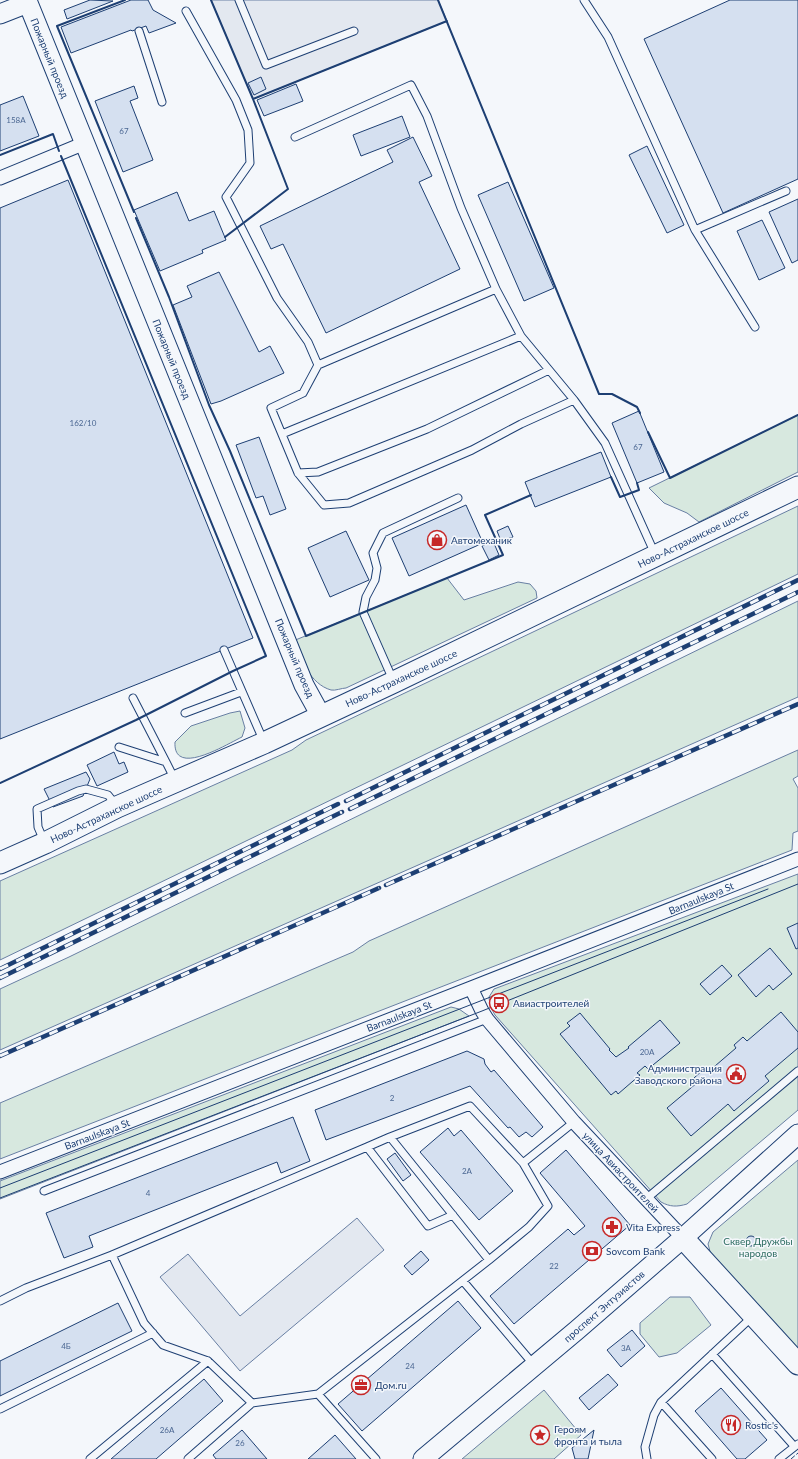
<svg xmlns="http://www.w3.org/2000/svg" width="798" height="1459" font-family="Lato,sans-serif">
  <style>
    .green { fill: #d7e8df; stroke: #687fa3 }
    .parking { fill: #e3e8f0; stroke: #687fa3 }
    .building { fill: #d5e0f0; stroke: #1d3f73 }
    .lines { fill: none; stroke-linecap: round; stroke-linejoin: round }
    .lane-casing { stroke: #1d3f73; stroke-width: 9 }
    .street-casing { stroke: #1d3f73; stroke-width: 15 }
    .secondary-casing { stroke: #1d3f73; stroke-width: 21 }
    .primary-casing { stroke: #1d3f73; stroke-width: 23 }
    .lane { stroke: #f4f7fb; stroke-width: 7 }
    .street { stroke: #f4f7fb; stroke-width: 13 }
    .secondary { stroke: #f4f7fb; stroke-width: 19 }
    .primary { stroke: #f4f7fb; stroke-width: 21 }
    .tram { stroke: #1d3f73; stroke-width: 1 }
    .rail-casing { stroke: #1d3f73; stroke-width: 4.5 }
    .rail { stroke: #f4f7fb; stroke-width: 3; stroke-dasharray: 9; stroke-linecap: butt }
    .fence { stroke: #1d3f73; stroke-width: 1; stroke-dasharray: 5 2; stroke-linecap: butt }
    .wall { stroke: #1d3f73; stroke-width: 2 }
    .labels { text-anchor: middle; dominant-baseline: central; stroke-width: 3; stroke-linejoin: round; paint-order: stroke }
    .number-label { font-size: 8px; fill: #4b6792 }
    .street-label { font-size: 10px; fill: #1d3f73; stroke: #f4f7fb }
    .poi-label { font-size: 10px; fill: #1d3f73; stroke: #f4f7fb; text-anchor: start }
    .park-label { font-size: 10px; fill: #2c6c60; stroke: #f4f7fb }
  </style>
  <rect width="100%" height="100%" fill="#f4f7fb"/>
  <path class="green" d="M798,415V472L699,522L687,513L664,503L649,488Z
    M798,506V574L0,960V881L292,750L306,740Z
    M447,578L464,600L518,582L530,584L536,591L537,598L346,688C342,688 335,691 331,690C310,684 301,659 293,641Z
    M798,601V697L0,1050V989L69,957Z
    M240,711L245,728L242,737C227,744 173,778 175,742L191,726L230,713Z
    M798,750V776L793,779L798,788V831L793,833L792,850L0,1159V1103L353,952L369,941Z
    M798,874V1110L687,1204C677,1207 670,1207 661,1202L495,1015L490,1006L489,997L494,989Z
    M451,1007L459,1009L469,1016L0,1199V1181Z
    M798,1160V1350L711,1255L708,1244L713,1232Z
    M670,1297H690L711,1325L677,1353L659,1357L640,1334V1323Z
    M544,1390L581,1435L554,1459H462Z"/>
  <path class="parking" d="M211,0H438L447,21L253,99Z
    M357,1218L384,1250L240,1371L160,1277L188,1254L240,1316Z"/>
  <path class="building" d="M90,0L113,1L67,19L64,10Z
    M131,0H148L153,10L176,23L149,33L146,26L132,31L131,30L71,53L61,27Z
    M730,0H798V179L723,213L644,39Z
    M261,77L266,89L254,95L248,83Z
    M296,84L303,101L264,116L257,100Z
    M134,86L138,98L130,101L153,160L123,172L95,101Z
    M23,96L39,136L0,151V105Z
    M402,116L410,137L361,156L353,135Z
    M413,137L432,176L419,182L460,269L326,333L283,244L271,249L260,226L393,162L387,150Z
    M647,146L684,225L667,233L629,155Z
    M68,180L253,638L0,739V208Z
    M508,182L554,288L524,301L478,195Z
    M177,192L189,221L214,211L226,240L202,250L203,253L160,271L134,210Z
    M798,199V260L792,263L769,212Z
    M762,220L785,268L759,280L737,231Z
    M219,272L259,352L270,346L284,373L221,401L211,404L173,305L192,297L187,286Z
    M639,411L664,472L637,483L612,423Z
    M259,437L286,509L270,515L263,496L256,498L236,445Z
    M601,452L611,477L535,507L525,482Z
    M466,505L483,543L409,576L392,538Z
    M508,526L513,537L501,541L497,531Z
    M346,531L369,580L330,597L308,548Z
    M493,541L499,555L489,560L482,546Z
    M114,752L119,764L124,762L128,772L97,786L87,765Z
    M86,772L90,779L83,796L53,807L44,789Z
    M798,923V948L796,949L787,928Z
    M770,948L792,974L773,990L769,985L756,997L738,975Z
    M722,965L732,976L710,995L700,984Z
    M781,1012L798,1032V1048L765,1076L769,1081L734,1111L728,1104L691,1136L667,1108L698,1082L694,1078L705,1068L708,1072L736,1048L734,1045L743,1037L747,1041Z
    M580,1013L610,1049L609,1050L616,1057L629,1048L628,1047L660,1020L680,1043L648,1069L645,1066L637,1073L640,1075L618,1094L616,1091L611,1095L560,1034L570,1026L567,1023Z
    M467,1051L484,1059L485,1064L491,1072L494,1070L543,1127L532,1137L526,1132L519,1137L510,1127L508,1128L470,1086L326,1140L315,1110Z
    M293,1117L310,1161L281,1173L277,1162L89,1236L93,1247L64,1258L46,1213Z
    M448,1128L454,1136L461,1130L513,1191L479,1220L420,1152Z
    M566,1150L630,1225L514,1324L490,1296L568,1229L574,1235L585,1226L540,1173Z
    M395,1153L411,1175L403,1181L387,1159Z
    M746 1241a5 5 0 1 1 10 0a5 5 0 1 1-10 0Z
    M421,1251L429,1260L412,1275L404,1266Z
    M458,1301L481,1328L362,1431L338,1404Z
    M118,1303L132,1331L0,1396V1361Z
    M632,1330L645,1346L621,1367L607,1350Z
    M608,1374L618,1385L589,1410L579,1398Z
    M204,1379L223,1401L156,1459H111Z
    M721,1388L767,1440L745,1459H737L695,1411Z
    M242,1430L267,1459H216L213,1455Z
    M594,1430L588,1459H575L572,1448Z
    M335,1435L356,1459H308Z"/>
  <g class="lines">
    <defs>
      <path id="lane" d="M239,0L266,65L354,31
        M584,0L608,37L695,230L755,327
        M186,11L236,100L248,130L250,163L226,197L277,298L308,342L318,365L303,393L271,408L298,473L324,505L349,503L472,450L521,424L574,400
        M139,31L162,102
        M295,137L411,85L427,116L461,208L496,289L521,336L574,400L605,443L655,554
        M695,230L786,191
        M318,365L496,289
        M282,434L521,336
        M298,473L318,472L427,429L549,370
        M224,650L264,742
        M393,680L363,612L366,597L375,580L377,568L373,553L383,533L458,498
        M133,698L166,762
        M185,713L241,692
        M119,747L166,762L175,780
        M44,841L38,827L37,809L78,791L86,789L108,795L116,805
        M390,1137L470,1106L523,1163L574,1122
        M44,1191L487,1019
        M646,1199L798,1071
        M453,1215L428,1226L367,1147L390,1137L489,1260
        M112,1255L367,1147
        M463,1281L534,1365
        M0,1301L26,1288L112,1255L144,1323L163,1345L208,1361
        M712,1354L794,1446
        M318,1394L376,1459
        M661,1402L712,1459
        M0,1409L153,1333
        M90,1459L208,1361L252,1403
        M188,1459L252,1403L318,1394L489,1260L529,1227L548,1206L523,1163
        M647,1459L645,1447L654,1415L661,1402L753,1316
        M779,1459L798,1444"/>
      <path id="street" d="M0,178L85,143
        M471,988L482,1011L487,1019L574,1122L683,1238
        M0,1172L471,988L798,859"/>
      <path id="secondary" d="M0,14L28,3L304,685L321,716
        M423,1459L577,1330L683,1238L798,1134"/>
      <path id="primary" d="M0,863L45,843L117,807L264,743L394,682L798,487
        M683,1238L798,1364"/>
    </defs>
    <use href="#lane" class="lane-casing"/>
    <use href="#street" class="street-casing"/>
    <use href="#secondary" class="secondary-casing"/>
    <use href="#primary" class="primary-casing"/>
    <use href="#lane" class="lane"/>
    <use href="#street" class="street"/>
    <use href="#secondary" class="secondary"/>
    <use href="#primary" class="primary"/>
    <path class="tram" d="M0,1188L768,889
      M0,1198L482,1011L798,884"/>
    <defs>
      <path id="rail" d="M346,801L798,580
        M350,809L798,592
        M386,885L798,704
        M0,969L338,804
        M0,978L342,812
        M0,1056L379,888"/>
    </defs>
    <use href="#rail" class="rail-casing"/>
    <use href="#rail" class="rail"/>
    <path class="fence" d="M791,1459L798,1453"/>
    <path class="wall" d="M125,0L57,26L134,212
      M211,0L253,99L447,21
      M438,0L599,394H612L637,407L640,413
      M0,155L53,134L59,151
      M136,218L169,297L209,405L230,451L306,636L503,555L485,515L531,495
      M225,237L288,189L253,99
      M648,432L670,478L798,415
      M611,477L620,497L639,490L637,483
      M0,783L136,720L233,671L266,656L61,156"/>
  </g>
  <defs>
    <symbol id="shop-ring" viewBox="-11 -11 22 22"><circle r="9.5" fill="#f4f7fb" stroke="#c62828" stroke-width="1.5"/><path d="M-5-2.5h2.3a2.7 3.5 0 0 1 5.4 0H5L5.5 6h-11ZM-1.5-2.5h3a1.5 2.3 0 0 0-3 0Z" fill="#c62828"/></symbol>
    <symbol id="bus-ring" viewBox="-11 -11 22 22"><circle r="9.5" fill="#f4f7fb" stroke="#c62828" stroke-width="1.5"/><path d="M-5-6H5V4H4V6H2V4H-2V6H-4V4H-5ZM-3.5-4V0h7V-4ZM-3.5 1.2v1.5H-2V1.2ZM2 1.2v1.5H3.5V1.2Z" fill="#c62828"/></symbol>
    <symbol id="civic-ring" viewBox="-11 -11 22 22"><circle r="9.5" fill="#f4f7fb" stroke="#c62828" stroke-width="1.5"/><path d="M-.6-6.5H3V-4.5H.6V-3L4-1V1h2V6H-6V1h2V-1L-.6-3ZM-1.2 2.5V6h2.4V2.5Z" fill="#c62828"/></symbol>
    <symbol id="pharmacy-ring" viewBox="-11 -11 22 22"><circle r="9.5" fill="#f4f7fb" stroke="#c62828" stroke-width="1.5"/><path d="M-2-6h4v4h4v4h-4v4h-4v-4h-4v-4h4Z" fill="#c62828"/></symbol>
    <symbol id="bank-ring" viewBox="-11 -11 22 22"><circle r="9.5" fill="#f4f7fb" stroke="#c62828" stroke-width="1.5"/><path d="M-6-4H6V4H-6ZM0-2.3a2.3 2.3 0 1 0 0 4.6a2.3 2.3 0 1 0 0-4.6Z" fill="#c62828"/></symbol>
    <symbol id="office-ring" viewBox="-11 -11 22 22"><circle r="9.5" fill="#f4f7fb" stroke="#c62828" stroke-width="1.5"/><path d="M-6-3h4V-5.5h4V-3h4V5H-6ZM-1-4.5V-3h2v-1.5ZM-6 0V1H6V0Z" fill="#c62828"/></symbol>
    <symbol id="restaurant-ring" viewBox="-11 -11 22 22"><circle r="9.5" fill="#f4f7fb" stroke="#c62828" stroke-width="1.5"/><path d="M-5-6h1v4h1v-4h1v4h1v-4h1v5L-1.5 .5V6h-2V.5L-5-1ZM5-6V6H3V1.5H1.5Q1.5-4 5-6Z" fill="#c62828"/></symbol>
    <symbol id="sight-ring" viewBox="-11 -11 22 22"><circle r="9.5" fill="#f4f7fb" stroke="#c62828" stroke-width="1.5"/><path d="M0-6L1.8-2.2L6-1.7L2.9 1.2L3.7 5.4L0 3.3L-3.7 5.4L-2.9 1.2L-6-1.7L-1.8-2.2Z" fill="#c62828"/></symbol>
  </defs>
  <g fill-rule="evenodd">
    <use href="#shop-ring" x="426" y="529" width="22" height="22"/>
    <use href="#bus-ring" x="488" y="992" width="22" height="22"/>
    <use href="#civic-ring" x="725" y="1063" width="22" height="22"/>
    <use href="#pharmacy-ring" x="601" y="1216" width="22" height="22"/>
    <use href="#bank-ring" x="581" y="1240" width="22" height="22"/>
    <use href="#office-ring" x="350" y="1374" width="22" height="22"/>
    <use href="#restaurant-ring" x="720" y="1414" width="22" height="22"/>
    <use href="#sight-ring" x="529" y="1424" width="22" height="22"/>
  </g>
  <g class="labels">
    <g class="number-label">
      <text x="16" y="120">158А</text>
      <text x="124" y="131">67</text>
      <text x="83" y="423">162/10</text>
      <text x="638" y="447">67</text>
      <text x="647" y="1052">20А</text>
      <text x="392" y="1098">2</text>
      <text x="467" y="1171">2А</text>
      <text x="148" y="1193">4</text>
      <text x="554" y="1266">22</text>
      <text x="66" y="1346">4Б</text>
      <text x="626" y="1348">3А</text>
      <text x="410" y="1366">24</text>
      <text x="167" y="1430">26А</text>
      <text x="240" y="1443">26</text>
    </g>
    <g class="street-label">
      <text transform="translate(50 58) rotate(68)">Пожарный проезд</text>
      <text transform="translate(172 359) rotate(68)">Пожарный проезд</text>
      <text transform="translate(693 538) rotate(-26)">Ново-Астраханское шоссе</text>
      <text transform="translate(295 658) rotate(67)">Пожарный проезд</text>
      <text transform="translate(401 678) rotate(-25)">Ново-Астраханское шоссе</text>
      <text transform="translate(106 814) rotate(-25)">Ново-Астраханское шоссе</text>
      <text transform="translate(701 898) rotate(-22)">Barnaulskaya St</text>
      <text transform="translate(399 1016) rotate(-21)">Barnaulskaya St</text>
      <text transform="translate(97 1134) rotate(-21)">Barnaulskaya St</text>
      <text transform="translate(621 1172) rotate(47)">улица Авиастроителей</text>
      <text transform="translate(604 1306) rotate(-41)">проспект Энтузиастов</text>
    </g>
    <g class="poi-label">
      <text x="451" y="540">Автомеханик</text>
      <text x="513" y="1003">Авиастроителей</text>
      <text x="722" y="1068" text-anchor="end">Администрация<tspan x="722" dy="12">Заводского района</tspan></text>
      <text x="626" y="1227">Vita Express</text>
      <text x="606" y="1251">Sovcom Bank</text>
      <text x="375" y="1385">Дом.ru</text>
      <text x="745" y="1425">Rostic's</text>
      <text x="554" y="1429">Героям<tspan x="554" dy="12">фронта и тыла</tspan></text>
    </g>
    <g class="park-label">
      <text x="758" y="1241">Сквер Дружбы<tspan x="758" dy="12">народов</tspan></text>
    </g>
  </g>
</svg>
